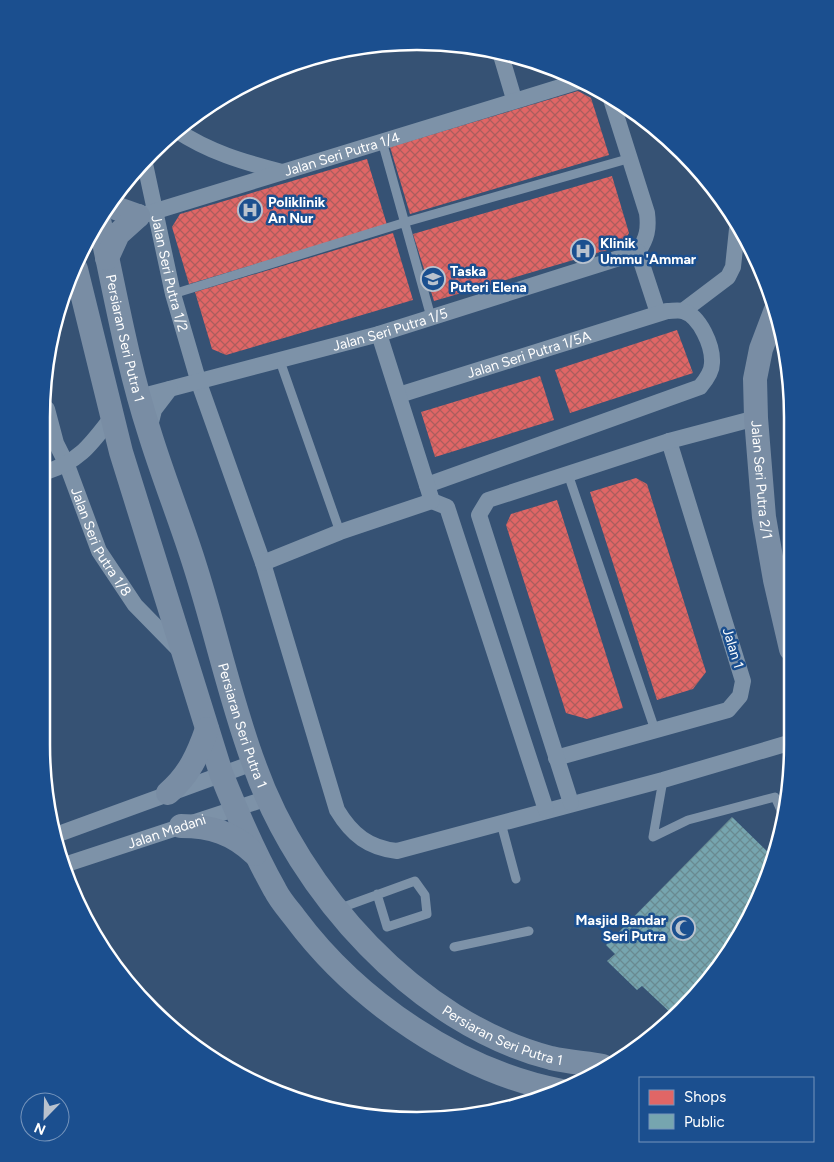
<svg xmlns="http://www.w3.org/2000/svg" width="834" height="1162" font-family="Figtree,sans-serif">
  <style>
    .shops { fill: url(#shops-cross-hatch) }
    .public { fill: url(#public-cross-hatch) }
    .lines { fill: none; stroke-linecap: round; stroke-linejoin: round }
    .lane { stroke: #7d92a8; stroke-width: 9 }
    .street { stroke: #7d92a8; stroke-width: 16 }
    .secondary { stroke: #798da4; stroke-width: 24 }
    .labels { text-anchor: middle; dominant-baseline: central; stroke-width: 5; stroke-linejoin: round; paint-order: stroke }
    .street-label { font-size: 14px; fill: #fff; stroke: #1b4f8f }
    .poi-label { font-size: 14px; font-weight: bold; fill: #fff; stroke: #1b4f8f; text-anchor: start }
    .rim { fill: none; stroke: #fff; stroke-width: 2.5 }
  </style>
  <defs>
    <pattern id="shops-cross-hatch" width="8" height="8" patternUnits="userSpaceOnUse" patternTransform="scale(1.25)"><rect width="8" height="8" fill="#e06666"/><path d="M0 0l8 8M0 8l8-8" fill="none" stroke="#ac5d5d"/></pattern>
    <pattern id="public-cross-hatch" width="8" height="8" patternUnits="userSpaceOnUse" patternTransform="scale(1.25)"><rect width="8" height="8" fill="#76a5af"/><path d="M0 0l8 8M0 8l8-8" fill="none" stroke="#698a91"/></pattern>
  </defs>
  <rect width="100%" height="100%" fill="#365274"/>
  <path class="shops" d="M578,91L591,98L609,155L410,214L390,147Z
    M367,159L387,225L189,284L172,227L180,214Z
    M612,176L629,233L621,246L434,301L413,234Z
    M393,233L413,300L226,355L212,349L195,292Z
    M677,330L693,373L570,413L555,370Z
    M540,376L554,420L435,457L421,412Z
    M636,478L647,484L706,672L693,689L657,700L590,492Z
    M557,500L623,708L587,719L566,713L506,525L511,514Z"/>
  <path class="public" d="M732,817L774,858L754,911L715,974L675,1017L642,986L637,990L607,961L615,954L606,945Z"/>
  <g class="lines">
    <path class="lane" d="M382,141L431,317
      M173,294L406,222L631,158
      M280,361L340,532
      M568,474L655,730
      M501,823L516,879
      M653,837L688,820L775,797L784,817
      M653,837L663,780
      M338,909L415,881L425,895L427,914L387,927L377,894
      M454,947L529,931"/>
    <g class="street">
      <path d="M500,52L514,99"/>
      <path d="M610,96L647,213C649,229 647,238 638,252"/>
      <path d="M176,130C209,152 243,162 282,172"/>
      <path id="s1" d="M145,164L173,294L199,383L263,563L337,810C352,835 369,848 397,851L663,780L792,742"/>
      <path id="s2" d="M143,215L583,80"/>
      <path d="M638,252L658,313"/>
      <path d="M683,311L728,277L733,267L737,229"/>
      <path id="s3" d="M399,395L667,311C672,311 678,310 683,311C700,316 713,346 712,363C712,372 706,380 700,387L427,485"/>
      <path id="s4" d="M139,397L379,334L638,252"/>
      <path id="s5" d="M47,409L56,443L67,465L99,551L135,605L181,652"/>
      <path d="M149,430L154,410L170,389"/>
      <path d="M46,472C80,461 91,444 112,417"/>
      <path d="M432,501L447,507L546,810"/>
      <path d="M263,563L340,532L432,501L379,334"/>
      <path d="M556,758L728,710L740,696L743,681L669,441"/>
      <path d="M571,803L479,515L488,500L669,441L756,418"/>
      <path d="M53,836L253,763"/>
      <path id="s6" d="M64,865L268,798"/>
    </g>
    <g class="secondary">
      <path d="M110,206L138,216"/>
      <path id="s7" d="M99,220C115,291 127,363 149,431C163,477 181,521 195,566C216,632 230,699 254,764C299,892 416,1023 551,1058C568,1062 586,1063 603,1066"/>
      <path d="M107,258L118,234L138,216"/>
      <path d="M76,269L121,452L221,773C237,813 254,853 275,890C280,900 288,909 295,918C357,1001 460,1072 562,1091"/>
      <path id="s8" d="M775,312L761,349L755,379L756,418L764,517L775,580L791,649"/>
      <path d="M168,793C189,775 198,755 207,729"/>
      <path d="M181,826C211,826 233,833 255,854"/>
    </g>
  </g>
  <defs>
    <symbol id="hospital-ring" viewBox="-11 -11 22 22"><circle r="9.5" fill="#1b4f8f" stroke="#b9c2ce" stroke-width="1.5"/><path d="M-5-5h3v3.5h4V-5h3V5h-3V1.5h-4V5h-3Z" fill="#b9c2ce"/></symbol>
    <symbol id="school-ring" viewBox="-11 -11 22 22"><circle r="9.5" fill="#1b4f8f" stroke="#b9c2ce" stroke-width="1.5"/><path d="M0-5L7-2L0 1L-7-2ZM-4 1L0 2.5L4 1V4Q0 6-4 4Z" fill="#b9c2ce"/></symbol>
    <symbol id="mosque-ring" viewBox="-11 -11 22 22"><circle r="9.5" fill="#1b4f8f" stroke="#b9c2ce" stroke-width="1.5"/><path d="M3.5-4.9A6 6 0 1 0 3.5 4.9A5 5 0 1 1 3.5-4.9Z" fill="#b9c2ce"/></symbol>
  </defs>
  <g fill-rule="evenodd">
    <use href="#hospital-ring" x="236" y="196" width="28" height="28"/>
    <use href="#hospital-ring" x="569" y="237" width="28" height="28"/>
    <use href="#school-ring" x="419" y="265" width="28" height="28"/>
    <use href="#mosque-ring" x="669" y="914" width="28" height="28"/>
  </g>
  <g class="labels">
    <g class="street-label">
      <text stroke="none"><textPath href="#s2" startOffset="208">Jalan Seri Putra 1/4</textPath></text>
      <text stroke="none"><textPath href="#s1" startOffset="112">Jalan Seri Putra 1/2</textPath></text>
      <text stroke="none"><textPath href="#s4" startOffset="260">Jalan Seri Putra 1/5</textPath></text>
      <text stroke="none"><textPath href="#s7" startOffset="121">Persiaran Seri Putra 1</textPath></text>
      <text stroke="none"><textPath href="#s3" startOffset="136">Jalan Seri Putra 1/5A</textPath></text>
      <text stroke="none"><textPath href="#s8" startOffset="171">Jalan Seri Putra 2/1</textPath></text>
      <text stroke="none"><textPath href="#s5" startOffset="144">Jalan Seri Putra 1/8</textPath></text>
      <text transform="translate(733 648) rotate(73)">Jalan 1</text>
      <text stroke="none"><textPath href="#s7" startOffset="526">Persiaran Seri Putra 1</textPath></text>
      <text stroke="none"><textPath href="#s6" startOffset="108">Jalan Madani</textPath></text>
      <text stroke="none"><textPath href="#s7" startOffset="946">Persiaran Seri Putra 1</textPath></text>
    </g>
    <g class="poi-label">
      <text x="268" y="202">Poliklinik<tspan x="268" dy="16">An Nur</tspan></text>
      <text x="600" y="243">Klinik<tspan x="600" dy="16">Ummu 'Ammar</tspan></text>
      <text x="450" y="271">Taska<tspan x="450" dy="16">Puteri Elena</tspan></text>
      <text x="666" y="920" text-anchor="end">Masjid Bandar<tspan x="666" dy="16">Seri Putra</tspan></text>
    </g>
  </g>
  <path d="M0 0H834V1162H0ZM417 50H417A367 367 0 0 1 784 417V745A367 367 0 0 1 417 1112H417A367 367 0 0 1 50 745V417A367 367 0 0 1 417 50Z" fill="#1b4f8f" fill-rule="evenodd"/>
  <path class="rim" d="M417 50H417A367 367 0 0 1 784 417V745A367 367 0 0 1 417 1112H417A367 367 0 0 1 50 745V417A367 367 0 0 1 417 50Z"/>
  <rect x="639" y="1077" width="175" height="65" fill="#1b4f8f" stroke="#7695bc"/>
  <rect x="649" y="1090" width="25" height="15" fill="#e06666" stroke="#7695bc"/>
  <text x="684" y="1102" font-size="15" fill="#ffffff">Shops</text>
  <rect x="649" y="1114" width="25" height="15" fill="#76a5af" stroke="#7695bc"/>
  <text x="684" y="1127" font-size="15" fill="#ffffff">Public</text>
  <g transform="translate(45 1117) rotate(203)"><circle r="24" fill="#1b4f8f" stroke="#7695bc"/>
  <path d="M0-4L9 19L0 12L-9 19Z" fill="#b9c2ce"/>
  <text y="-8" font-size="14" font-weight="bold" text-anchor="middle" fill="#ffffff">N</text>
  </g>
</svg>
